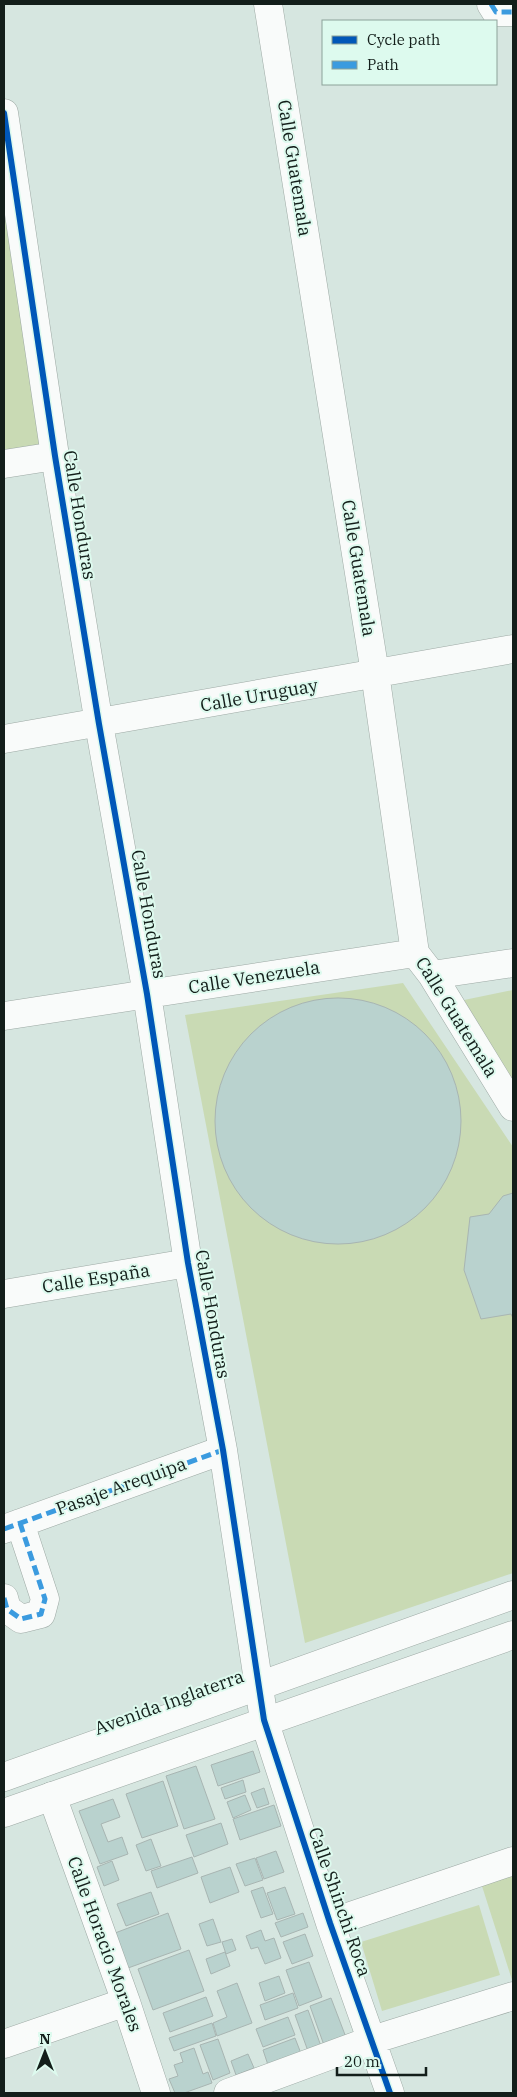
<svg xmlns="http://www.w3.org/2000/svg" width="517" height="2097" font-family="'IBM Plex Serif',serif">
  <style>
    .green { fill: #c9dab4 }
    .building { fill: #b9d2ce; stroke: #a8b5b2 }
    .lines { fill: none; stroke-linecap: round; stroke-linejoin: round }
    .minor-casing { stroke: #9da9a4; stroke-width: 29 }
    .secondary-casing { stroke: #9da9a4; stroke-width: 29 }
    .minor { stroke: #f9fbfa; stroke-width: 28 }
    .secondary { stroke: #f9fbfa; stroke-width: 28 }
    .quiet { stroke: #3b9bdf; stroke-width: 5; stroke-dasharray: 10 5; stroke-linecap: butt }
    .cycleway-casing { stroke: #ddfaee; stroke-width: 9 }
    .cycleway { stroke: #0057b8; stroke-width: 6 }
    .labels { text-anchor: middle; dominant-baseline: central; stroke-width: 4; stroke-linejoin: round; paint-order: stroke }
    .street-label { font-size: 18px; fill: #131e1a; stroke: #ddfaee }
  </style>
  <rect width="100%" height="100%" fill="#d6e6e0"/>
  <path class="green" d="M4,206L42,444L4,450Z
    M403,983L513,1147V1573L305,1643L185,1015Z
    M513,990V1082L464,1000Z
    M513,1873V1979L512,1980L481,1883Z
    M479,1905L500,1975L382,2011L361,1942Z"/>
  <path class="building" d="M215 1121a123 123 0 1 1 246 0a123 123 0 1 1-246 0Z
    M513,1193V1318L511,1314L481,1319L464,1270L470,1217L489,1214L503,1196Z
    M253,1751L260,1772L218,1786L211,1765Z
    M196,1766L215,1819L184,1829L166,1776Z
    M243,1780L246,1792L225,1799L221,1788Z
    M163,1781L178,1826L142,1838L126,1794Z
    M264,1788L269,1804L257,1808L251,1793Z
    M245,1795L251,1810L233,1818L227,1802Z
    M113,1799L120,1817L101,1824L108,1842L122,1837L128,1854L100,1864L79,1811Z
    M274,1805L281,1826L240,1840L233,1819Z
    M221,1823L228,1844L194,1857L186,1835Z
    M151,1839L161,1866L146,1871L136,1845Z
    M276,1851L284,1872L264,1879L256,1858Z
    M192,1857L198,1873L157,1888L151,1871Z
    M255,1858L263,1880L245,1886L236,1864Z
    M112,1861L119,1880L104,1886L97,1867Z
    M230,1867L239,1892L210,1903L201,1877Z
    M263,1887L273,1914L261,1918L251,1891Z
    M285,1887L295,1914L277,1920L267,1893Z
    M151,1892L159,1914L126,1926L117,1904Z
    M168,1913L181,1949L128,1968L115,1933Z
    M303,1913L308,1927L281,1937L275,1923Z
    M213,1919L221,1942L207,1946L199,1924Z
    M261,1930L265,1941L274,1938L281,1958L265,1964L258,1947L251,1949L246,1936Z
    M305,1934L313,1956L292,1964L283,1942Z
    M232,1939L236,1950L226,1954L222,1942Z
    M189,1950L204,1991L153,2010L138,1969Z
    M225,1952L230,1966L211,1974L206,1959Z
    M309,1962L322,1997L299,2006L286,1970Z
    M279,1976L285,1993L265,2001L259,1983Z
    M237,1983L252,2023L217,2036L213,2023L227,2017L217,1991Z
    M293,1993L298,2008L265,2020L260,2005Z
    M206,1997L213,2016L170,2032L163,2013Z
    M331,1998L347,2040L325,2048L310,2006Z
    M308,2010L322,2049L309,2054L295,2015Z
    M288,2017L295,2035L263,2047L256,2029Z
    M212,2023L216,2036L174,2051L169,2038Z
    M295,2038L302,2056L269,2068L263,2050Z
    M218,2039L230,2073L213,2080L200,2045Z
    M194,2048L203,2074L208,2072L212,2083L184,2093H175L169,2079L178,2076L174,2065L183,2062L180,2053Z
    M248,2054L254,2068L236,2075L231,2061Z"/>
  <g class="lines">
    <defs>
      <path id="minor" d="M268,4L375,673L415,953L432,975L513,1107
        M491,4L496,12H513
        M4,113L55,456L99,724L147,994L188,1263L223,1450L264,1720L330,1923L390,2093
        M4,464L55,456
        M4,739L513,649
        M432,975L513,963
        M4,1016L415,953
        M4,1294L188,1263
        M4,1529L223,1450
        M4,1598L7,1609L21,1619L41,1614L45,1599L20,1523
        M52,1796L126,2002L156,2093
        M330,1923L513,1861
        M4,2044L126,2002
        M228,2093L372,2040L513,1996"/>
      <path id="secondary" d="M4,1777L513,1595
        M4,1813L513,1635"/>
    </defs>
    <use href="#minor" class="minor-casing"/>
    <use href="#secondary" class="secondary-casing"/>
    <use href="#minor" class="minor"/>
    <use href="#secondary" class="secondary"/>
    <path class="quiet" d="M491,4L496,12H513
      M4,1529L223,1450
      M4,1598L7,1609L21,1619L41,1614L45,1599L20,1523"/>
    <defs>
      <path id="cycleway" d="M4,113L55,456L99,724L147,994L188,1263L223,1450L264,1720L330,1923L390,2093"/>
    </defs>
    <use href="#cycleway" class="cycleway-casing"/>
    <use href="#cycleway" class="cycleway"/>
  </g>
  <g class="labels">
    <g class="street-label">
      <text transform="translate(295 168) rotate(81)">Calle Guatemala</text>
      <text transform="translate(80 515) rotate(81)">Calle Honduras</text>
      <text transform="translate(359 568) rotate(81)">Calle Guatemala</text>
      <text transform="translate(259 695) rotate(-10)">Calle Uruguay</text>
      <text transform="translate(149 914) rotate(80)">Calle Honduras</text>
      <text transform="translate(254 977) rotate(-9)">Calle Venezuela</text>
      <text transform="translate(457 1017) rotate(58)">Calle Guatemala</text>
      <text transform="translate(96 1278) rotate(-9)">Calle España</text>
      <text transform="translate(213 1314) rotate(80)">Calle Honduras</text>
      <text transform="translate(121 1486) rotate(-20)">Pasaje Arequipa</text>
      <text transform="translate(169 1702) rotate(-20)">Avenida Inglaterra</text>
      <text transform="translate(340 1902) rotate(71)">Calle Shinchi Roca</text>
      <text transform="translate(105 1944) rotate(70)">Calle Horacio Morales</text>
    </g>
  </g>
  <rect width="517" height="2097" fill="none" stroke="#131e1a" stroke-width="10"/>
  <rect x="322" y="20" width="175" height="65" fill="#ddfaee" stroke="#8ca299"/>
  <rect x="332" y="36" width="25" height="8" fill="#0057b8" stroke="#8ca299"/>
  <text x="367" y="45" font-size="15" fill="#131e1a">Cycle path</text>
  <rect x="332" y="61" width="25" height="8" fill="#3b9bdf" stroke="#8ca299"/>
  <text x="367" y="70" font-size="15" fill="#131e1a">Path</text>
  <g transform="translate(45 2052)" stroke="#ddfaee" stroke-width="4" paint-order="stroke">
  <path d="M0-4L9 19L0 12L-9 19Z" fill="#131e1a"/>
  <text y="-8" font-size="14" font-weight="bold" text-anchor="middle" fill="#131e1a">N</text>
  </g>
  <path d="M337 2067v8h89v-8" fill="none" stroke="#131e1a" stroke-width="2.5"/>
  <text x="344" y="2067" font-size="15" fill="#131e1a" stroke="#ddfaee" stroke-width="4" paint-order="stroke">20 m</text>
</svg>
